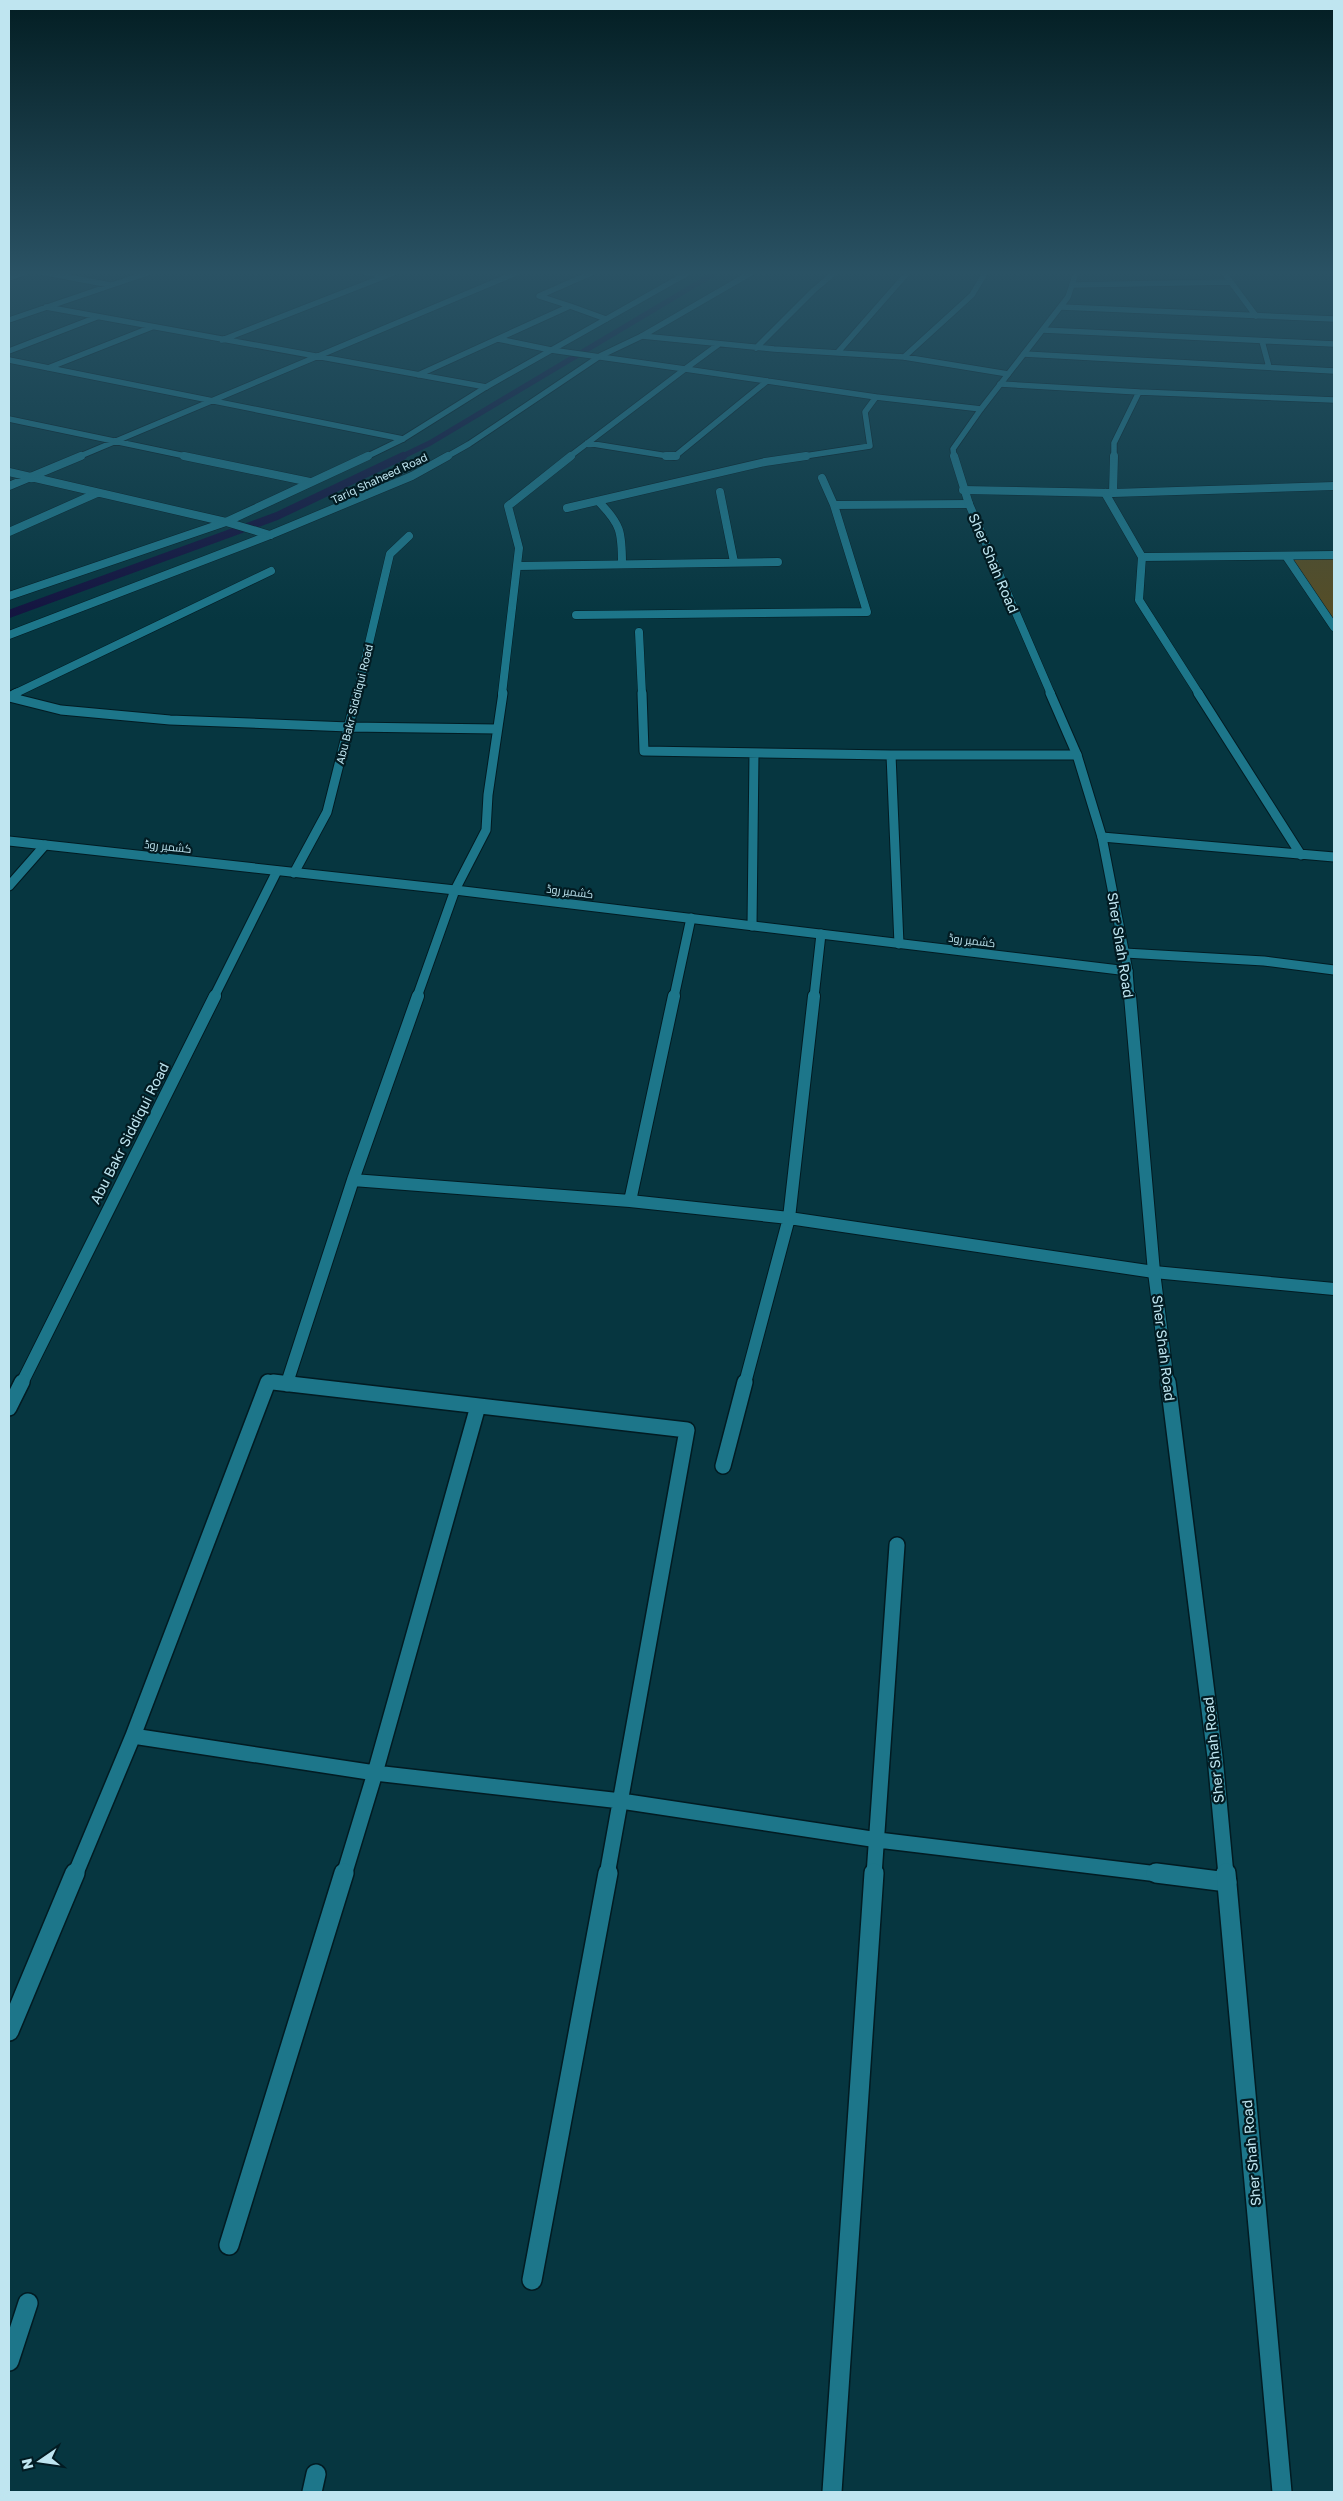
<svg xmlns="http://www.w3.org/2000/svg" width="1343" height="2501" font-family="'Golos Text',Cairo,sans-serif">
  <style>
    .green { fill: #564d25 }
    .lines { fill: none; stroke-linecap: round; stroke-linejoin: round }
    .stream-far1 { stroke: #141440; stroke-width: 5.5 }
    .stream { stroke: #141440; stroke-width: 8 }
    .service-casing { stroke: #021b22; stroke-width: 11 }
    .minor-far5-casing { stroke: #021b22; stroke-width: 7 }
    .minor-far4-casing { stroke: #021b22; stroke-width: 9 }
    .minor-far3-casing { stroke: #021b22; stroke-width: 11 }
    .minor-far2-casing { stroke: #021b22; stroke-width: 14 }
    .minor-far1-casing { stroke: #021b22; stroke-width: 18 }
    .minor-casing { stroke: #021b22; stroke-width: 22 }
    .tertiary-far1-casing { stroke: #021b22; stroke-width: 9 }
    .tertiary-casing { stroke: #021b22; stroke-width: 11 }
    .secondary-far5-casing { stroke: #021b22; stroke-width: 7 }
    .secondary-far4-casing { stroke: #021b22; stroke-width: 9 }
    .secondary-far3-casing { stroke: #021b22; stroke-width: 11 }
    .secondary-far2-casing { stroke: #021b22; stroke-width: 14 }
    .secondary-far1-casing { stroke: #021b22; stroke-width: 18 }
    .secondary-casing { stroke: #021b22; stroke-width: 22 }
    .service { stroke: #1d768a; stroke-width: 9 }
    .minor-far5 { stroke: #1d768a; stroke-width: 5.5 }
    .minor-far4 { stroke: #1d768a; stroke-width: 8 }
    .minor-far3 { stroke: #1d768a; stroke-width: 9 }
    .minor-far2 { stroke: #1d768a; stroke-width: 12 }
    .minor-far1 { stroke: #1d768a; stroke-width: 15 }
    .minor { stroke: #1d768a; stroke-width: 19 }
    .tertiary-far1 { stroke: #1d768a; stroke-width: 8 }
    .tertiary { stroke: #1d768a; stroke-width: 9 }
    .secondary-far5 { stroke: #1d768a; stroke-width: 5.5 }
    .secondary-far4 { stroke: #1d768a; stroke-width: 8 }
    .secondary-far3 { stroke: #1d768a; stroke-width: 9 }
    .secondary-far2 { stroke: #1d768a; stroke-width: 12 }
    .secondary-far1 { stroke: #1d768a; stroke-width: 15 }
    .secondary { stroke: #1d768a; stroke-width: 19 }
    .labels { text-anchor: middle; dominant-baseline: central; stroke-width: 4.5; stroke-linejoin: round; paint-order: stroke }
    .far-street-label { font-size: 11px; fill: #bfe5f0; stroke: #021b22 }
    .street-label { font-size: 14px; fill: #bfe5f0; stroke: #021b22 }
  </style>
  <rect width="100%" height="100%" fill="#063640"/>
  <path class="green" d="M1334,555V627L1286,556Z"/>
  <g class="lines">
    <path class="stream-far1" d="M401,457L430,443L720,270"/>
    <path class="stream" d="M9,614L277,516L403,456"/>
    <defs>
      <path id="service" d="M1125,953L1264,961L1334,970"/>
      <path id="minor-far5" d="M31,270L110,285
        M354,270L386,276
        M1222,270L1256,316
        M1330,270L1334,274
        M9,278L33,270
        M1072,285L1231,282
        M570,306L606,319
        M46,307L486,387
        M1061,307L1334,319
        M9,320L156,270
        M1043,330L1334,344
        M642,336L774,349L904,357L1008,374
        M498,339L551,350L685,369L569,457
        M222,340L401,270
        M1262,341L1269,367
        M756,348L814,290L838,270
        M9,351L97,317
        M838,352L910,270
        M1024,354L1334,371
        M904,357L972,295L987,270
        M9,360L403,439
        M48,368L152,327
        M685,369L876,397
        M685,369L719,344
        M418,375L570,306L539,296L598,270
        M1000,384L1139,392
        M9,419L190,457
        M587,443L674,457
        M78,457L523,270
        M674,457L767,381
        M798,457L870,446L865,412L876,397L981,409
        M1114,457V443L1139,392L1334,400"/>
      <path id="minor-far4" d="M184,456L310,482
        M666,456H676
        M9,472L226,522L270,535
        M822,478L834,505L969,504
        M9,486L81,456
        M720,492L734,562
        M1105,493L1142,557L1139,600L1199,694
        M1113,493L1114,456
        M598,501C621,524 622,532 622,564
        M567,508L765,462L806,456
        M9,532L97,493
        M1286,556L1334,627
        M1142,557L1334,555
        M518,566L778,562
        M576,615L867,612L834,505
        M639,632L642,694
        M14,694L271,571
        M357,694L390,554L409,536
        M502,694L519,548L508,506L571,456"/>
      <path id="minor-far3" d="M642,693L644,751L891,755
        M1198,693L1301,855
        M9,697L61,710L170,720L349,727L497,729
        M9,697L17,693
        M1102,837L1334,857
        M294,873L327,812L357,693
        M9,886L45,845
        M752,926L754,753
        M899,944L891,755H1077
        M214,997L277,871
        M417,997L455,890L486,830L488,795L503,693
        M674,997L691,918
        M814,997L821,934"/>
      <path id="minor-far2" d="M353,1180L418,996
        M630,1201L674,996
        M22,1383L215,996
        M267,1383L268,1381L284,1383
        M287,1383L353,1180L630,1201L789,1218L1154,1272L1334,1289
        M745,1383L789,1218L814,996"/>
      <path id="minor-far1" d="M273,1382L687,1430L607,1875
        M287,1384L288,1382
        M9,1408L22,1382
        M723,1466L745,1382
        M133,1736L268,1382
        M75,1875L133,1736L375,1773L621,1801L878,1840L1166,1875
        M344,1875L375,1773L478,1406
        M874,1875L897,1545"/>
      <path id="minor" d="M1156,1873L1227,1882
        M9,2031L75,1873
        M229,2245L344,1873
        M532,2280L608,1873
        M9,2361L28,2303
        M312,2492L316,2474
        M832,2492L874,1873"/>
      <path id="tertiary-far1" d="M963,490L1113,493L1334,486"/>
      <path id="tertiary" d="M9,841L455,890L1128,971"/>
      <path id="secondary-far5" d="M366,457L403,439L486,387L693,270
        M446,457L469,444L600,356L642,336L756,270
        M954,457L953,449L981,409L1068,297L1077,270"/>
      <path id="secondary-far4" d="M954,456L969,504L1051,694
        M9,596L226,522L368,456
        M9,635L270,535L412,476L448,456"/>
      <path id="secondary-far3" d="M1050,693L1077,755L1102,837L1128,971L1130,997"/>
      <path id="secondary-far2" d="M1130,996L1154,1272L1168,1383"/>
      <path id="secondary-far1" d="M1168,1382L1215,1757L1226,1875"/>
      <path id="secondary" d="M1226,1873L1282,2492"/>
    </defs>
    <use href="#service" class="service-casing"/>
    <use href="#minor-far5" class="minor-far5-casing"/>
    <use href="#minor-far4" class="minor-far4-casing"/>
    <use href="#minor-far3" class="minor-far3-casing"/>
    <use href="#minor-far2" class="minor-far2-casing"/>
    <use href="#minor-far1" class="minor-far1-casing"/>
    <use href="#minor" class="minor-casing"/>
    <use href="#tertiary-far1" class="tertiary-far1-casing"/>
    <use href="#tertiary" class="tertiary-casing"/>
    <use href="#secondary-far5" class="secondary-far5-casing"/>
    <use href="#secondary-far4" class="secondary-far4-casing"/>
    <use href="#secondary-far3" class="secondary-far3-casing"/>
    <use href="#secondary-far2" class="secondary-far2-casing"/>
    <use href="#secondary-far1" class="secondary-far1-casing"/>
    <use href="#secondary" class="secondary-casing"/>
    <use href="#service" class="service"/>
    <use href="#minor-far5" class="minor-far5"/>
    <use href="#minor-far4" class="minor-far4"/>
    <use href="#minor-far3" class="minor-far3"/>
    <use href="#minor-far2" class="minor-far2"/>
    <use href="#minor-far1" class="minor-far1"/>
    <use href="#minor" class="minor"/>
    <use href="#tertiary-far1" class="tertiary-far1"/>
    <use href="#tertiary" class="tertiary"/>
    <use href="#secondary-far5" class="secondary-far5"/>
    <use href="#secondary-far4" class="secondary-far4"/>
    <use href="#secondary-far3" class="secondary-far3"/>
    <use href="#secondary-far2" class="secondary-far2"/>
    <use href="#secondary-far1" class="secondary-far1"/>
    <use href="#secondary" class="secondary"/>
  </g>
  <linearGradient id="sky" x2="0" y2="1"><stop stop-color="#031e23"/><stop offset="0.44" stop-color="#2a5264"/><stop offset="1" stop-color="#2a5264" stop-opacity="0"/></linearGradient>
  <rect width="1343" height="620" fill="url(#sky)"/>
  <g class="labels">
    <g class="far-street-label">
      <text transform="translate(379 478) rotate(-25)">Tariq Shaheed Road</text>
      <text transform="translate(354 704) rotate(-76)">Abu Bakr Siddiqui Road</text>
      <text transform="translate(168 846) rotate(6)">کشمیر روڈ</text>
      <text transform="translate(570 891) rotate(7)">کشمیر روڈ</text>
      <text transform="translate(972 940) rotate(7)">کشمیر روڈ</text>
    </g>
    <g class="street-label">
      <text transform="translate(994 563) rotate(67)">Sher Shah Road</text>
      <text transform="translate(1121 945) rotate(81)">Sher Shah Road</text>
      <text transform="translate(129 1133) rotate(-63)">Abu Bakr Siddiqui Road</text>
      <text transform="translate(1164 1348) rotate(83)">Sher Shah Road</text>
      <text transform="translate(1213 1750) rotate(-96)">Sher Shah Road</text>
      <text transform="translate(1251 2153) rotate(-95)">Sher Shah Road</text>
    </g>
  </g>
  <rect width="1343" height="2501" fill="none" stroke="#bfe5f0" stroke-width="20"/>
  <g transform="translate(40 2461) rotate(257)" stroke="#021b22" stroke-width="4" paint-order="stroke">
  <path d="M0-4L9 19L0 12L-9 19Z" fill="#bfe5f0"/>
  <text y="-8" font-size="14" font-weight="bold" text-anchor="middle" fill="#bfe5f0">N</text>
  </g>
</svg>
